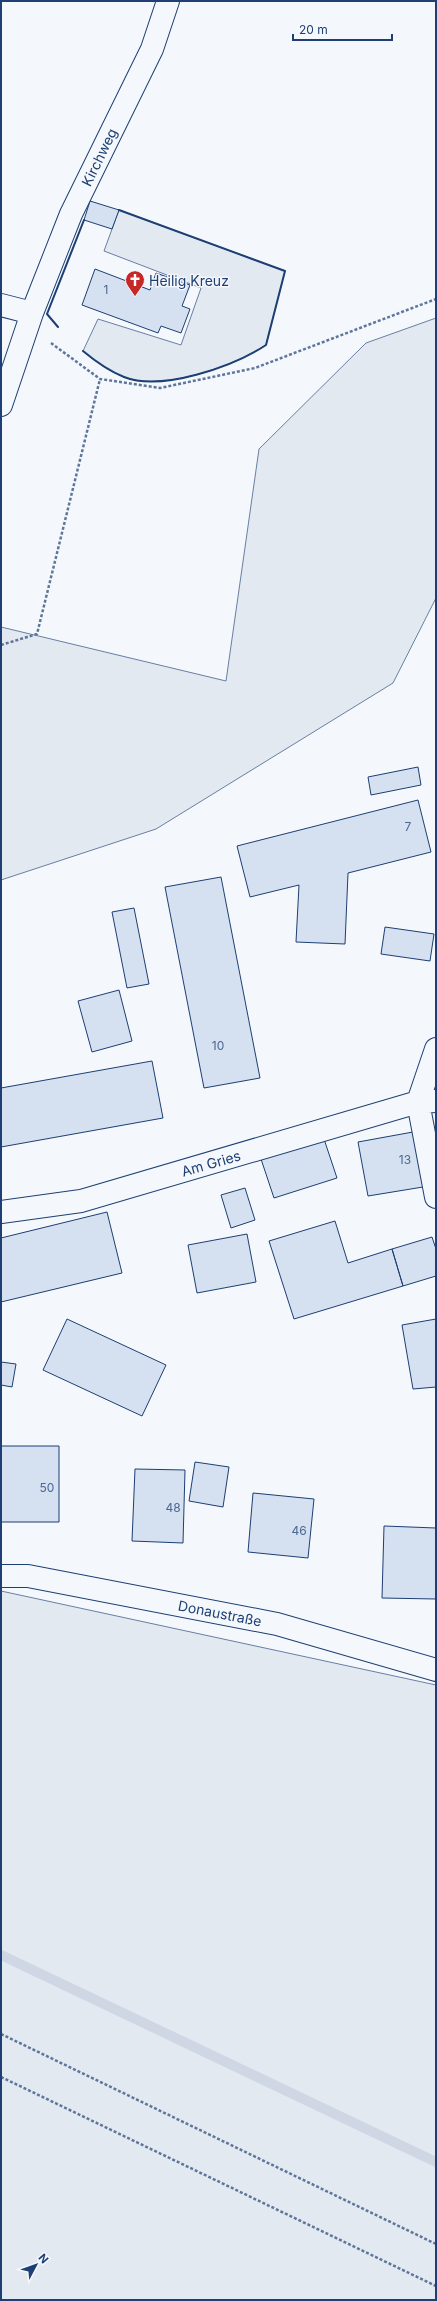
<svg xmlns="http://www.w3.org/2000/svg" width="437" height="2301" font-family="Inter,sans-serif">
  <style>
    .green { fill: #e3e9f0; stroke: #687fa3 }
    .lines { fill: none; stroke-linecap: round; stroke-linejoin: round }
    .stream { stroke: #cfd7e4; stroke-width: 10 }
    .building { fill: #d5e0f0; stroke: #1d3f73 }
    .minor-casing { stroke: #1d3f73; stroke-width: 24 }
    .path { stroke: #5e769c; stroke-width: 2.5; stroke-dasharray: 3 2; stroke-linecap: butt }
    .minor { stroke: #f4f7fb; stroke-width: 22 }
    .wall { stroke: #1d3f73; stroke-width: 2 }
    .labels { text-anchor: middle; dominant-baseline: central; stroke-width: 3; stroke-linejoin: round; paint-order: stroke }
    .number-label { font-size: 12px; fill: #4b6792 }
    .street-label { font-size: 14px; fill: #1d3f73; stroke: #f4f7fb }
    .poi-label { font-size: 14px; fill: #1d3f73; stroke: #f4f7fb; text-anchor: start }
  </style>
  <rect width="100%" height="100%" fill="#f4f7fb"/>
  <path class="green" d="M119,210L285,271L266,345C234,366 162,392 124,377C109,371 95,361 83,351L98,319L181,345L201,288L104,251Z
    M436,318V598L393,683L156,829L1,880V627L226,681L259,449L366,343Z
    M1,1591L436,1685V2300H1Z"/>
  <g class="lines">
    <path class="stream" d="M1,1955L436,2162"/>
  </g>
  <path class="building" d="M90,201L119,210L112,229L84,220Z
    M95,269L150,290L156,273L190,285L182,306L190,309L181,333L161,326L158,333L82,305Z
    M418,767L421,785L371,795L368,777Z
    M418,800L431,852L348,873L345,944L296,942L299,885L250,897L237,846Z
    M221,877L260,1078L204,1088L165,887Z
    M134,908L149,984L127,988L112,912Z
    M385,927L434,934L430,961L381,954Z
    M119,990L132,1041L92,1052L78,1001Z
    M152,1061L163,1118L1,1147V1088Z
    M413,1132L423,1187L368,1196L358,1142Z
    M324,1139L337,1178L274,1198L261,1159Z
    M245,1188L255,1220L231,1228L221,1195Z
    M107,1212L122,1273L1,1302V1238Z
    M335,1221L348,1263L392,1249L403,1286L294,1319L269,1241Z
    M247,1234L256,1282L197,1293L188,1245Z
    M432,1237L436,1249V1276L403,1286L392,1249Z
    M67,1319L166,1365L142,1416L43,1370Z
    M436,1319V1387L413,1389L402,1325Z
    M1,1362L16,1364L12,1387L1,1385Z
    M1,1446H59V1522H1Z
    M195,1462L229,1467L223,1507L189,1501Z
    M135,1469L185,1470L183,1543L132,1541Z
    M253,1493L314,1499L308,1558L248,1552Z
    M384,1526L436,1528V1599L382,1598Z"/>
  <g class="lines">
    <defs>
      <path id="minor" d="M1,305L32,313
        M1,405L32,313L71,214L152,49L168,1
        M436,1049L418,1102L436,1197
        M1,1212L81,1201L418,1102L436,1101
        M1,1576H28L277,1624L436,1670"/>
    </defs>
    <use href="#minor" class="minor-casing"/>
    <path class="path" d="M51,343L100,379L160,388L255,368L436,299
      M1,645L37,634L100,379
      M1,2034L436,2244
      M1,2077L436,2286"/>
    <use href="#minor" class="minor"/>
    <path class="wall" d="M58,327L47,314L84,220
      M83,351C95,361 109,371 124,377C162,392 234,366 266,345L285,271L119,210"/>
  </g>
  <defs>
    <symbol id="church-pin" viewBox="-11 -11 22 30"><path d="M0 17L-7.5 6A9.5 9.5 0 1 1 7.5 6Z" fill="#c62828" stroke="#f4f7fb"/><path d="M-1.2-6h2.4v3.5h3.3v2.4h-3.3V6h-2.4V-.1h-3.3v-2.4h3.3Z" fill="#fff"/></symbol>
  </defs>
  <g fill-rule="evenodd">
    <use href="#church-pin" x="124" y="269" width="22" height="30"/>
  </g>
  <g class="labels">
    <g class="number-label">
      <text x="106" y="289">1</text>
      <text x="408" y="826">7</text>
      <text x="218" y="1045">10</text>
      <text x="405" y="1159">13</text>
      <text x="47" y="1487">50</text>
      <text x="173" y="1507">48</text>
      <text x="299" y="1530">46</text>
    </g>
    <g class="street-label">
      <text transform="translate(99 157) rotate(-64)">Kirchweg</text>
      <text transform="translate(211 1163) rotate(-16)">Am Gries</text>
      <text transform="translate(220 1613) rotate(11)">Donaustraße</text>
    </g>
    <g class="poi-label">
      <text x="149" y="280">Heilig Kreuz</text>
    </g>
  </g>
  <rect width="437" height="2301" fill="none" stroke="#1d3f73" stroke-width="4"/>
  <g transform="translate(36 2265) rotate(49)" stroke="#f4f7fb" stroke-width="3" paint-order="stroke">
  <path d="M0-3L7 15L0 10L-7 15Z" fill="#1d3f73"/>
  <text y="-6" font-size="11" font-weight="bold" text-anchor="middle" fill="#1d3f73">N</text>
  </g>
  <path d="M293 34v6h99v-6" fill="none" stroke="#1d3f73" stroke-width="2"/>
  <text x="299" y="34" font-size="12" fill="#1d3f73" stroke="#f4f7fb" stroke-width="3" paint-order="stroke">20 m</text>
</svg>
